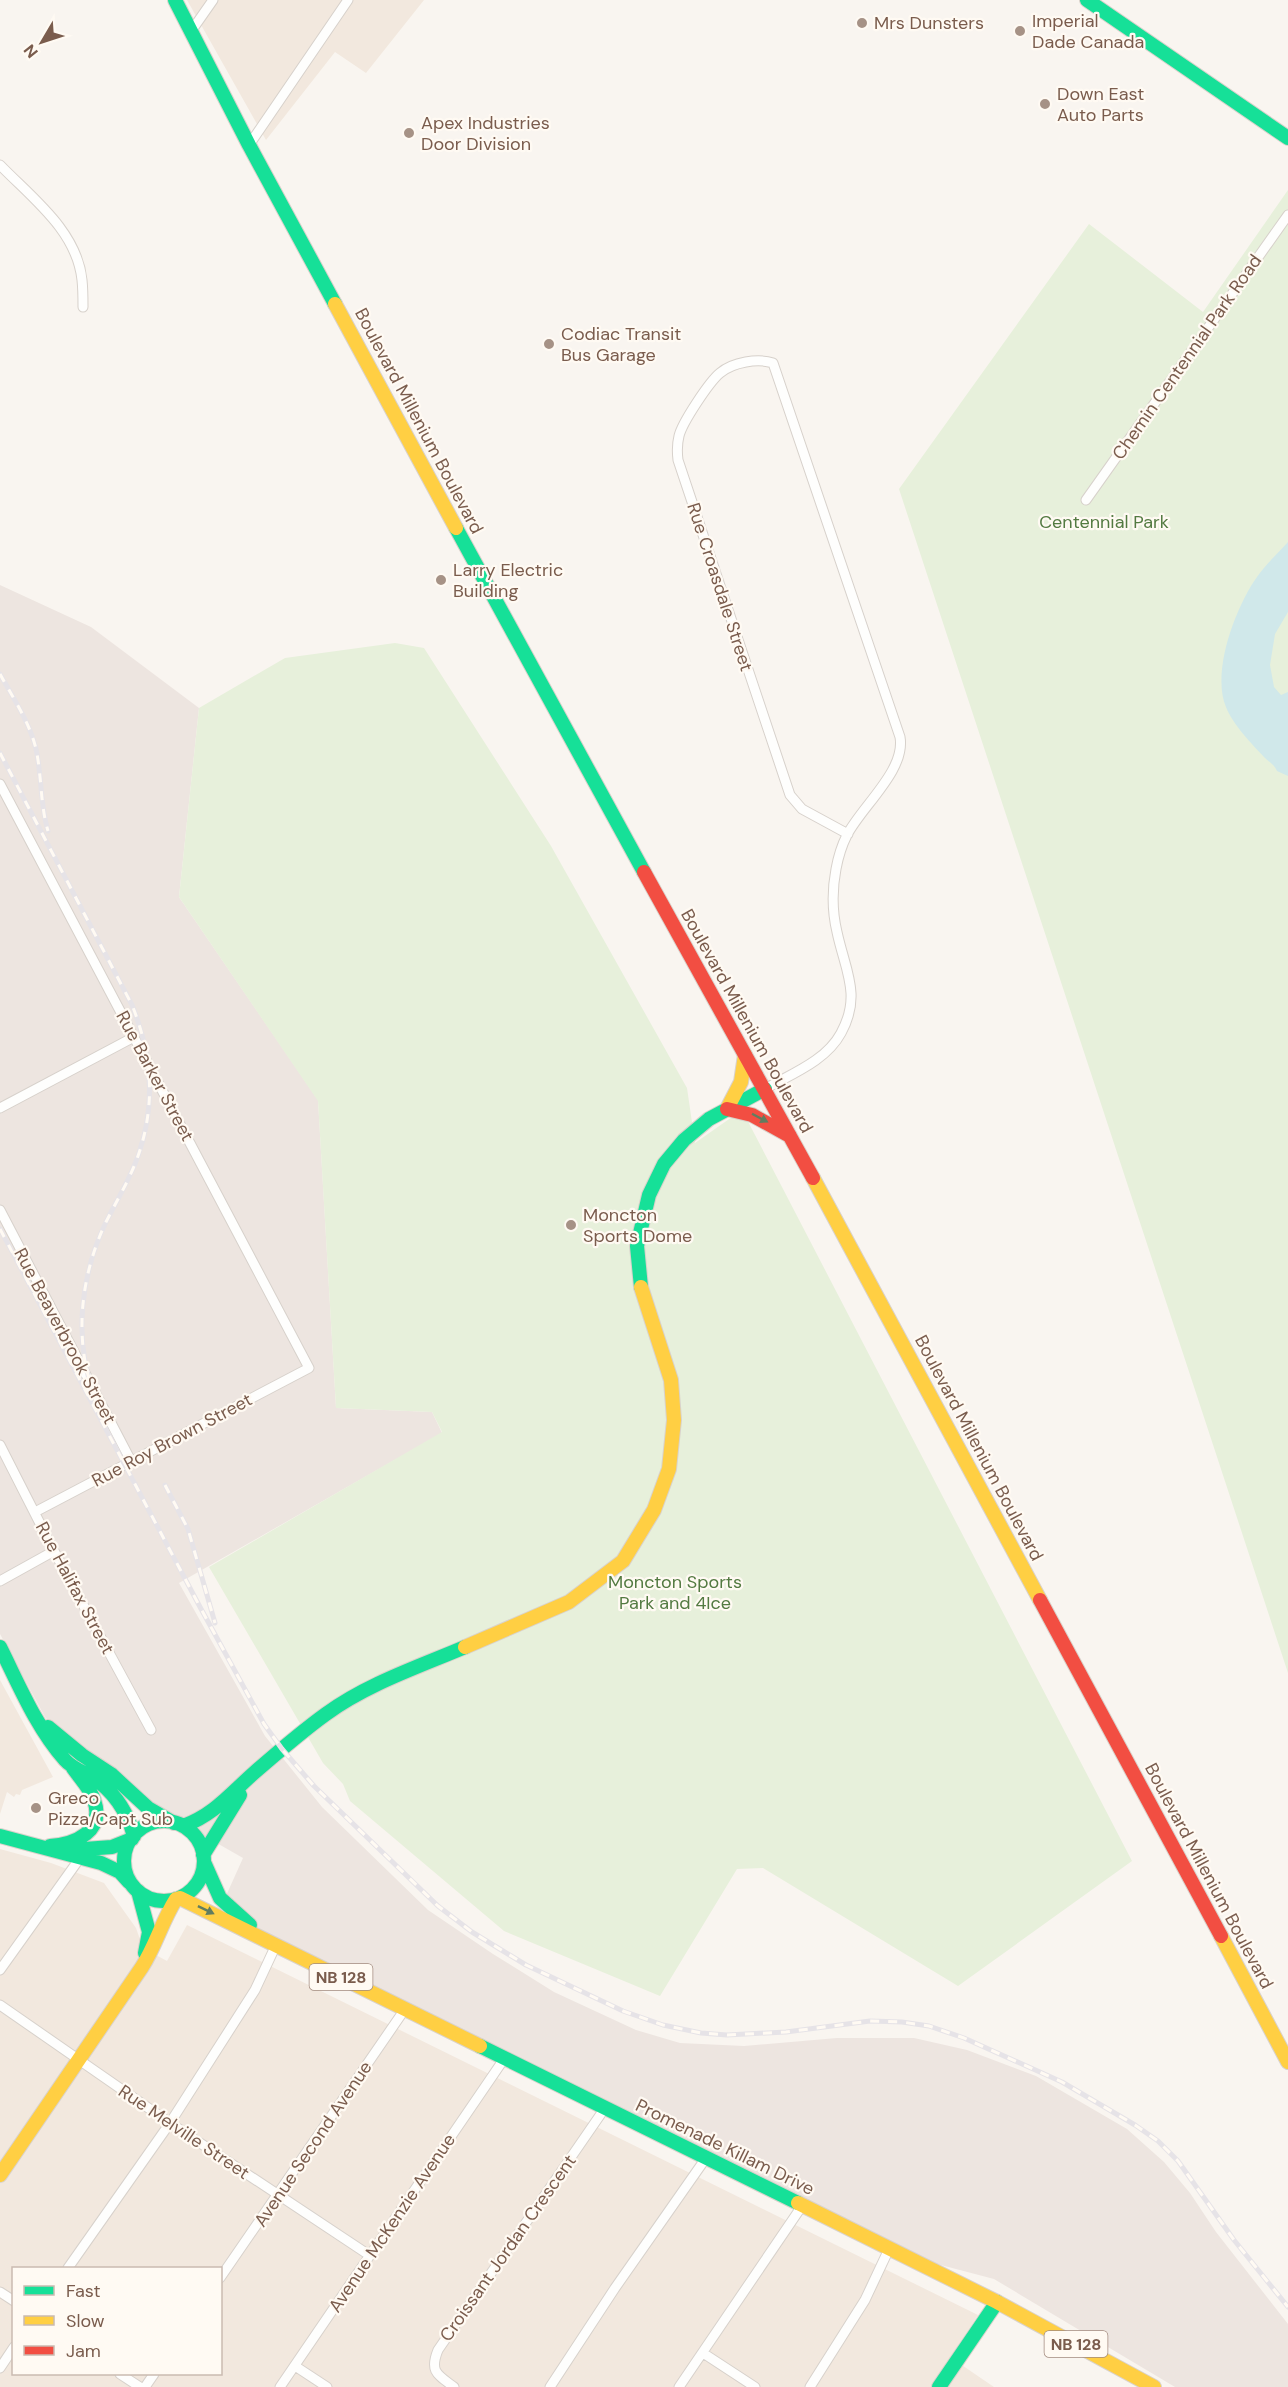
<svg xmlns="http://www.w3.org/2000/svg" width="1288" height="2387" font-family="'DM Sans',sans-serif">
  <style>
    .residential { fill: #f2e8de; fill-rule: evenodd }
    .industrial { fill: #ede5e0 }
    .green { fill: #e7f0db }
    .water { fill: #d0e8ea }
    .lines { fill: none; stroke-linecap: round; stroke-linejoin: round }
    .street-casing { stroke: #d7d1cb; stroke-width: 11 }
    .fast-casing { stroke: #d9d2cb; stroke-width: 16 }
    .slow-casing { stroke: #d9d2cb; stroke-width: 16 }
    .jam-casing { stroke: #d9d2cb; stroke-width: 16 }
    .street { stroke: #fefefd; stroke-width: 9 }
    .fast { stroke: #16e098; stroke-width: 14 }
    .slow { stroke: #ffcf43; stroke-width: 14 }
    .jam { stroke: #f24e42; stroke-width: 14 }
    .rail-casing { stroke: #e6e3e7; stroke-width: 5 }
    .rail { stroke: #fffaf3; stroke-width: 3; stroke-dasharray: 9; stroke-linecap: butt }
    .oneway { fill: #617d60 }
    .poi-dot { fill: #a69286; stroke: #fffaf3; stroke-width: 2 }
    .labels { text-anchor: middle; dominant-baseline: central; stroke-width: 4.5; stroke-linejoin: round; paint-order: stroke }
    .shield { fill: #fffaf3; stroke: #a28b7f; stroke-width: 1.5 }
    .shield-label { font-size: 16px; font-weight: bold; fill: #7a5c4d }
    .poi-label { font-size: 18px; fill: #7a5c4d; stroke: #fffaf3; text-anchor: start }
    .street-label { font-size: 18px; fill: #7a5c4d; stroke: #fffaf3 }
    .park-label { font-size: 18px; fill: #537a41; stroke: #fffaf3 }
  </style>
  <rect width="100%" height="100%" fill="#f9f5f0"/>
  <path class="residential" d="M187,0H424L366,73L335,52L266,140Z
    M0,1680L53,1777L22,1790L20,1795L16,1794L14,1797L7,1792L0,1814Z
    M0,1849L51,1863L104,1883L136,1928L143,1948L167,1961L187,1925L978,2315L950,2357L994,2387H0ZM14,2268H220V2374H14Z"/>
  <path class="industrial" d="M0,585L91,627L199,708L179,897L318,1100L336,1408L432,1412L442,1433L179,1583L265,1736L322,1807L428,1910L493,1954L554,1992L636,2030L680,2043L744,2046L837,2038H914L967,2050L1036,2076L1127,2129L1164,2162L1190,2193L1216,2232L1288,2324V2387H1175L994,2279L895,2253L216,1918L243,1858L152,1806L85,1760L45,1717L0,1634Z"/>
  <path class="green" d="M1288,190V1673L899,489L1089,224L1203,312Z
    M395,643L424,648L551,846L687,1088L695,1143L742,1110L1132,1861L958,1986L763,1868L737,1869L660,1996L504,1931L350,1801L343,1784L323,1763L209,1567L442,1432L432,1412L336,1408L318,1101L179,897L199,708L285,658Z"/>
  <path class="water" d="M1288,542V612L1275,634L1270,665L1274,687L1281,695L1288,692V776L1277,771C1274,764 1270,763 1265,758C1252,744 1233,725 1226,707C1211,672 1236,606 1257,577C1266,564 1278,553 1288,542Z"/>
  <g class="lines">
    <defs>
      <path id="street" d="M192,30L213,0
        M249,145L348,0
        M0,165C32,198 77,231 82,280C83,289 83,298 83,307
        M1086,500L1288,215
        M0,784L309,1368L35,1512
        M765,1089C791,1074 826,1061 841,1033C862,995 845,970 837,932C832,911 832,890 836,869C838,858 842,845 847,835C862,806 906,770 900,737L773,363C758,358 733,362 720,373C709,382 682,423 679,436C677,444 677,452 678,460L790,795L802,809L848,834
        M0,1108L134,1037
        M0,1210L131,1461
        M0,1445L54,1551L151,1730
        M0,1581L54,1551
        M0,1970L80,1858
        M0,2005L170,2123L369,2255
        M68,2268L170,2123L255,1990L276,1945
        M220,2278L405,2009
        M0,2292L14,2301
        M703,2353L755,2387
        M295,2366L327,2387
        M0,2368L14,2347
        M120,2374L140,2387
        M145,2387L154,2374
        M280,2387L504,2059
        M454,2387C438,2375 429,2372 438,2350L605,2108
        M550,2387L615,2288L706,2158
        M679,2387L802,2206
        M810,2387L865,2300L889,2249"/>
      <path id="fast" d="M175,0L249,145L335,304
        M1087,0L1288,138
        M456,528L644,872
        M641,1287L637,1246L649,1195L664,1164L684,1140L709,1119L765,1089
        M0,1647C19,1685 36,1727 65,1760C72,1768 83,1772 92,1777C114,1791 127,1811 134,1836
        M48,1727L82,1755L111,1774L148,1808L174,1823
        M124 1861a40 40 0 1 1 80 0a40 40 0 1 1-80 0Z
        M183,1826C214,1815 231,1793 255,1772C278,1752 301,1732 326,1714C367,1684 418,1667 465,1647
        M0,1836L101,1863L120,1872L129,1882
        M50,1846C76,1844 105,1831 94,1800C90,1788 80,1778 73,1768
        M71,1850L112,1847L132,1839
        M203,1855L240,1795
        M204,1862L220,1898L250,1925
        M138,1891L149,1932L145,1953
        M480,2046L798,2203
        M939,2387L997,2302"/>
      <path id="slow" d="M335,304L456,528
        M728,1107L741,1082L745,1055
        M813,1178L1040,1600
        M465,1647L569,1602L623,1561L654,1510L669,1469L674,1420L671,1380L641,1287
        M180,1898L480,2046
        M1221,1936L1288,2062
        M0,2175L142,1967C156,1945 162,1921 176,1899
        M798,2203L997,2302L1154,2387"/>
      <path id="jam" d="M644,872L813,1178
        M727,1109L752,1115L790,1136
        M1040,1600L1221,1936"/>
    </defs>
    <use href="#street" class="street-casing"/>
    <use href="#fast" class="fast-casing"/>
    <use href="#slow" class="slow-casing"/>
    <use href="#jam" class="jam-casing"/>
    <use href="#street" class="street"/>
    <use href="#fast" class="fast"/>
    <use href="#slow" class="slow"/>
    <use href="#jam" class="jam"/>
    <defs>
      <path id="rail" d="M0,674C13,698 30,723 36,749C42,777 40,804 48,831
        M0,753L132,1005C152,1054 156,1105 138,1156C130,1179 117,1200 106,1222C81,1274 73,1339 94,1394
        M0,1229L200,1607L264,1724L282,1749L314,1786L438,1906L472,1932L526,1965L623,2011L663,2025L701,2033L727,2035L786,2032L870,2021L902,2022L929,2026L964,2038L1062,2082L1135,2125L1158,2141L1178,2161L1234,2240L1288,2307
        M165,1485L188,1529L215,1623"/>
    </defs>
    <use href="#rail" class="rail-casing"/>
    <use href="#rail" class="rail"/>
  </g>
  <defs><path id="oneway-solid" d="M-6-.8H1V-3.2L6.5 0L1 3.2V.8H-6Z" transform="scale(1.5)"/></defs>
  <g class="oneway">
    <use href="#oneway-solid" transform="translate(760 1118) rotate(28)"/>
    <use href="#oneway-solid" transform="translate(206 1910) rotate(26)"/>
  </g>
  <g class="poi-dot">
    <circle cx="862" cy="23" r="6"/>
    <circle cx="1020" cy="31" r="6"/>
    <circle cx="1045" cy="104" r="6"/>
    <circle cx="409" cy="133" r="6"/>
    <circle cx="549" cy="344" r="6"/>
    <circle cx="441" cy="580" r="6"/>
    <circle cx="571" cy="1225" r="6"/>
    <circle cx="36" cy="1808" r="6"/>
  </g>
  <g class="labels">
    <g class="shield">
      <rect x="309.5" y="1964" width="63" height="26" rx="4.5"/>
      <rect x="1044.5" y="2331" width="63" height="26" rx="4.5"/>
    </g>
    <g class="shield-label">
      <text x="341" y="1977">NB 128</text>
      <text x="1076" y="2344">NB 128</text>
    </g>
    <g class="poi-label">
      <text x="1032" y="21">Imperial<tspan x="1032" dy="21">Dade Canada</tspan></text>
      <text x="874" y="23">Mrs Dunsters</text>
      <text x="1057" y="94">Down East<tspan x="1057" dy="21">Auto Parts</tspan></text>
      <text x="421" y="123">Apex Industries<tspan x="421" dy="21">Door Division</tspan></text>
      <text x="561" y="334">Codiac Transit<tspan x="561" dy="21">Bus Garage</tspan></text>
      <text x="453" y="570">Larry Electric<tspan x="453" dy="21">Building</tspan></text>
      <text x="583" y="1215">Moncton<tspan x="583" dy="21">Sports Dome</tspan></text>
      <text x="48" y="1798">Greco<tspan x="48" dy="21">Pizza/Capt Sub</tspan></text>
    </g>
    <g class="street-label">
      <text transform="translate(1187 357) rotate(-55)">Chemin Centennial Park Road</text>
      <text transform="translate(419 421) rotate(62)">Boulevard Millenium Boulevard</text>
      <text transform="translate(720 587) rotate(72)">Rue Croasdale Street</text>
      <text transform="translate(747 1021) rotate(61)">Boulevard Millenium Boulevard</text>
      <text transform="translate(155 1076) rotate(62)">Rue Barker Street</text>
      <text transform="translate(65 1336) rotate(62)">Rue Beaverbrook Street</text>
      <text transform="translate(172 1440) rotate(-28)">Rue Roy Brown Street</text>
      <text transform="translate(979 1448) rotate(62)">Boulevard Millenium Boulevard</text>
      <text transform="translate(75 1588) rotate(62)">Rue Halifax Street</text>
      <text transform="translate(1209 1876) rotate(62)">Boulevard Millenium Boulevard</text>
      <text transform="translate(184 2132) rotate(34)">Rue Melville Street</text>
      <text transform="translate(313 2144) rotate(-56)">Avenue Second Avenue</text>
      <text transform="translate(725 2147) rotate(26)">Promenade Killam Drive</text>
      <text transform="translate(392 2223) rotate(-56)">Avenue McKenzie Avenue</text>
      <text transform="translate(508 2248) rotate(-55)">Croissant Jordan Crescent</text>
    </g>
    <g class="park-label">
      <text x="1104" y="522">Centennial Park</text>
      <text x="675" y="1582">Moncton Sports<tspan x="675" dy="21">Park and 4Ice</tspan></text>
    </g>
  </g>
  <rect x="12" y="2267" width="210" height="108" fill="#fffaf3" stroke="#cabbb1" stroke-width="1.5"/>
  <rect x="24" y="2286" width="30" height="9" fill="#16e098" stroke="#cabbb1" stroke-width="1.5"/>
  <text x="66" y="2297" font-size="18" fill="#7a5c4d">Fast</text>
  <rect x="24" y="2316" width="30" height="9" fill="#ffcf43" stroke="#cabbb1" stroke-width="1.5"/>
  <text x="66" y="2327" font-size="18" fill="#7a5c4d">Slow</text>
  <rect x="24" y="2346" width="30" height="9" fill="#f24e42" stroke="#cabbb1" stroke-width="1.5"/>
  <text x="66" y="2357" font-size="18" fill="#7a5c4d">Jam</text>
  <g transform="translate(42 42) rotate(231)" stroke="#fffaf3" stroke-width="4.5" paint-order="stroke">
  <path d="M0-4.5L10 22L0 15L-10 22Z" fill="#7a5c4d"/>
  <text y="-9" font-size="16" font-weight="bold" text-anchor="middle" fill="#7a5c4d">N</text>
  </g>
</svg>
